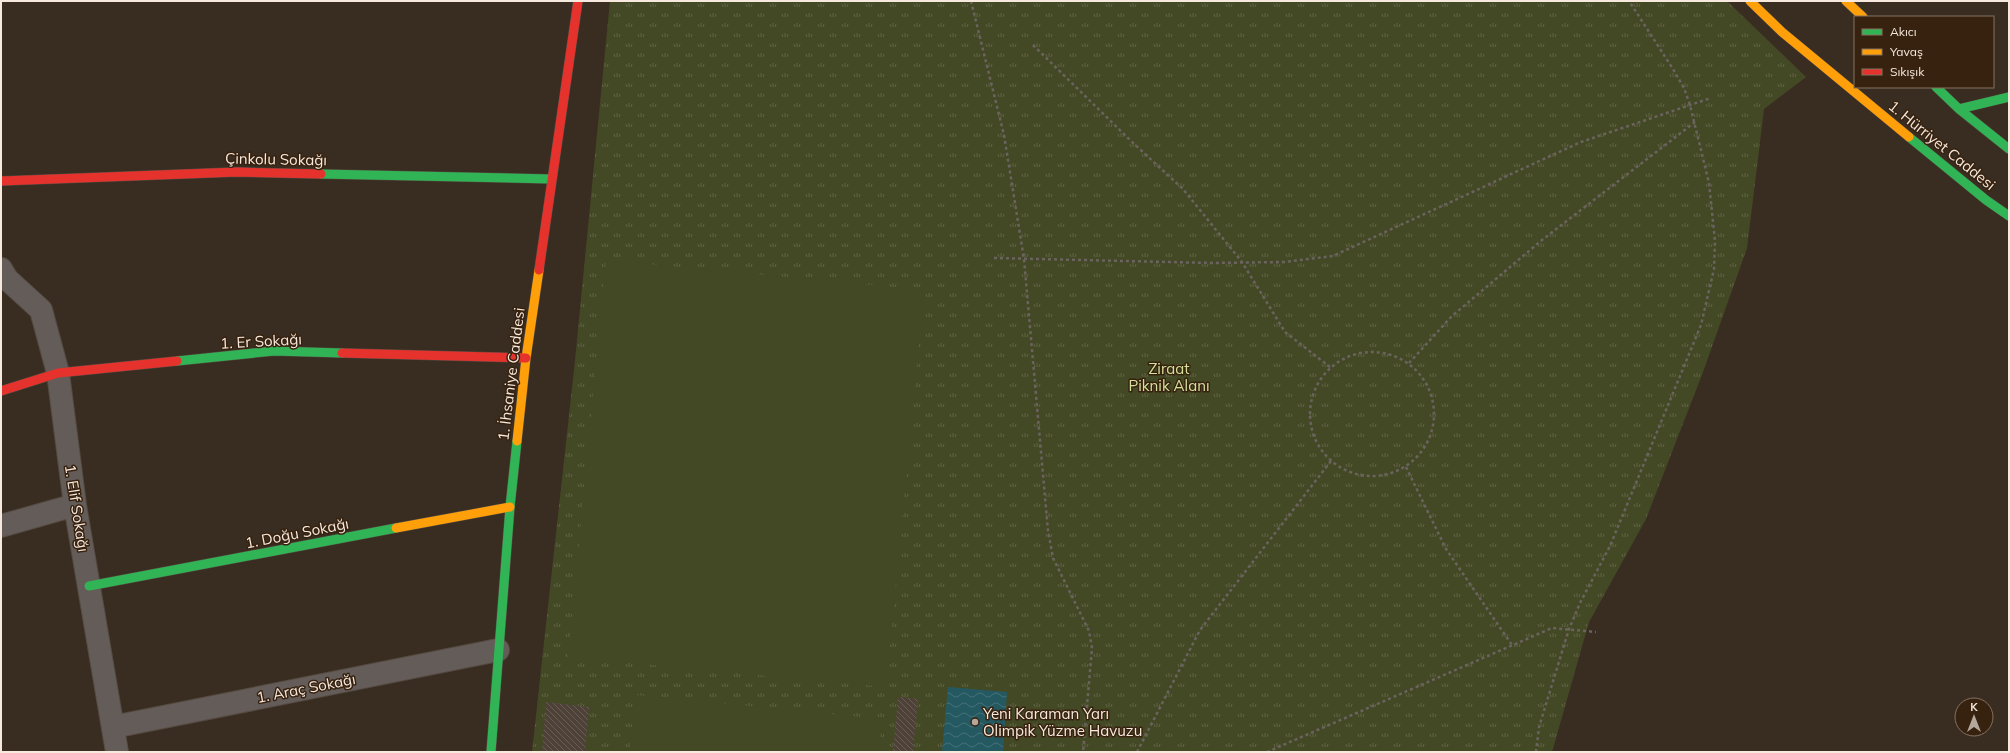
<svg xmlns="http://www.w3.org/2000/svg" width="2010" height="753" font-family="Mulish,sans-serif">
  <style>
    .park { fill: url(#park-tufts) }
    .garden { fill: #444925 }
    .water { fill: url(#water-waves) }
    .building { fill: url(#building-back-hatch) }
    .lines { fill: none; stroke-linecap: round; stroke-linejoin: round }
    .street-casing { stroke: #564b42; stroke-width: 24 }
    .fast-casing { stroke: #564b42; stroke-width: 10 }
    .slow-casing { stroke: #564b42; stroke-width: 10 }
    .jam-casing { stroke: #564b42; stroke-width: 10 }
    .path { stroke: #6b635f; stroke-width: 2.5; stroke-dasharray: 3 3; stroke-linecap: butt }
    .street { stroke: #645c59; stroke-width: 22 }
    .fast { stroke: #30b455; stroke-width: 9 }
    .slow { stroke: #ff9f0a; stroke-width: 9 }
    .jam { stroke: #e5322d; stroke-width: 9 }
    .poi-dot { fill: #b4a79c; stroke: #37220f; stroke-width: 1.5 }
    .labels { text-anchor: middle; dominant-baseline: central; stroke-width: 3; stroke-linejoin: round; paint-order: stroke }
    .street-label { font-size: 15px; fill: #f7e9dd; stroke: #37220f }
    .park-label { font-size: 15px; fill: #d3e19b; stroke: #37220f }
    .poi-label { font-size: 15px; fill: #f7e9dd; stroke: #37220f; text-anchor: start }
  </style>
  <defs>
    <pattern id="park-tufts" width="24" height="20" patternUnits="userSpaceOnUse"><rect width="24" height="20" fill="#444925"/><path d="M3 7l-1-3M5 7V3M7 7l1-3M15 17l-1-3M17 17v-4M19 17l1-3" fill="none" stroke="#606344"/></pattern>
    <pattern id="water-waves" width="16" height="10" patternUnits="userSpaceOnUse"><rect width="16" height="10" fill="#245962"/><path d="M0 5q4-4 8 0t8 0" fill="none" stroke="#457178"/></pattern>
    <pattern id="building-back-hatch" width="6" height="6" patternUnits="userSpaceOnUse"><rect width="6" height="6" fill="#4e4238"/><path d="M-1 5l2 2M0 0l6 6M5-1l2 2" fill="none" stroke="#685d54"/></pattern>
  </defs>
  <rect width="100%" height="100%" fill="#392d22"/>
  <path class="park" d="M610,1H1727L1806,77L1764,109L1747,248L1703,372L1646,519L1589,622L1552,752H532L575,361Z"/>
  <path class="garden" d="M606,260L924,290L886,687L568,657Z
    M635,695L882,719L879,752H630Z"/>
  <path class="water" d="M948,687L1007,692L1003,752H942Z"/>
  <path class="building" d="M898,697L918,699L913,752H893Z
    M546,702L589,707L585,752H542Z"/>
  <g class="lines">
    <defs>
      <path id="street" d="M1,269L7,279L41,310L58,373L75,505L117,752
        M1,526L75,505
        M113,727L498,650"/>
      <path id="fast" d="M1936,87L1959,109L2009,149
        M1959,109L2009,97
        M1909,137L1986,200L2009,216
        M321,174L551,179
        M177,361L274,351L342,353
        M89,586L396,528
        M491,752L510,507L517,441"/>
      <path id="slow" d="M1750,1L1782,32L1909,137
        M1846,1L1863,17
        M517,441L526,358L539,270
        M396,528L510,507"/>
      <path id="jam" d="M1,181L237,172L321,174
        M539,270L578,1
        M342,353L526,358
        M1,391L58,373L177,361"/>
    </defs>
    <use href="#street" class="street-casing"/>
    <use href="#fast" class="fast-casing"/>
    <use href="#slow" class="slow-casing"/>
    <use href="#jam" class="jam-casing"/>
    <path class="path" d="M971,1L1004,135L1024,259L1048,531L1053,558L1089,631L1092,648L1083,752
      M1033,45L1131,141L1183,189L1242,262L1285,332L1330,367
      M994,258L1213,263L1284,262L1333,256L1581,142L1711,98
      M1310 414a62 62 0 1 1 124 0a62 62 0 1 1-124 0Z
      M1409,363L1452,316L1542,240L1695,122
      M1406,467L1446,549L1512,645
      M1137,752L1200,630L1331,461
      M1267,752L1552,628L1596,632
      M1536,752L1539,727L1569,629L1580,603L1610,546L1701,325L1714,269L1715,241L1709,183L1690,105L1684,88L1673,69L1629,1"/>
    <use href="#street" class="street"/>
    <use href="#fast" class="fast"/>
    <use href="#slow" class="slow"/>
    <use href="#jam" class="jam"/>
  </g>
  <circle class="poi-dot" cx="975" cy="722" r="4"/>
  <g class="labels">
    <g class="street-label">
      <text transform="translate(1942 145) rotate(39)">1. Hürriyet Caddesi</text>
      <text transform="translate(276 159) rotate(1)">Çinkolu Sokağı</text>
      <text transform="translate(261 341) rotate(-3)">1. Er Sokağı</text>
      <text transform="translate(511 374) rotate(-83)">1. İhsaniye Caddesi</text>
      <text transform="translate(77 508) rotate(81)">1. Elif Sokağı</text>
      <text transform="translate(297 533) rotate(-11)">1. Doğu Sokağı</text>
      <text transform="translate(306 688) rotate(-11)">1. Araç Sokağı</text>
    </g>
    <g class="park-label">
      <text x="1169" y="368">Ziraat<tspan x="1169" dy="17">Piknik Alanı</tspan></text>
    </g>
    <g class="poi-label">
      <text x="983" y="713">Yeni Karaman Yarı<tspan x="983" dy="17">Olimpik Yüzme Havuzu</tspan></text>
    </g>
  </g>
  <rect width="2010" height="753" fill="none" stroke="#f7e9dd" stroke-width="4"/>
  <rect x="1854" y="16" width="140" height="72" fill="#37220f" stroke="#847261"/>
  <rect x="1862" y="29" width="20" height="6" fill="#30b455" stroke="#847261"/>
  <text x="1890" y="36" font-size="12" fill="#f7e9dd">Akıcı</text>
  <rect x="1862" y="49" width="20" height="6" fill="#ff9f0a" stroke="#847261"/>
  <text x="1890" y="56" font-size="12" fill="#f7e9dd">Yavaş</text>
  <rect x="1862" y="69" width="20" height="6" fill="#e5322d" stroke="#847261"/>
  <text x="1890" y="76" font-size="12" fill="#f7e9dd">Sıkışık</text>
  <g transform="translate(1974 717)"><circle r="19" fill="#37220f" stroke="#847261"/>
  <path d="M0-3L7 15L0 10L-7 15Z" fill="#b4a79c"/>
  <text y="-6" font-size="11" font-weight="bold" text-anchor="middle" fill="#f7e9dd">K</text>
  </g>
</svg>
